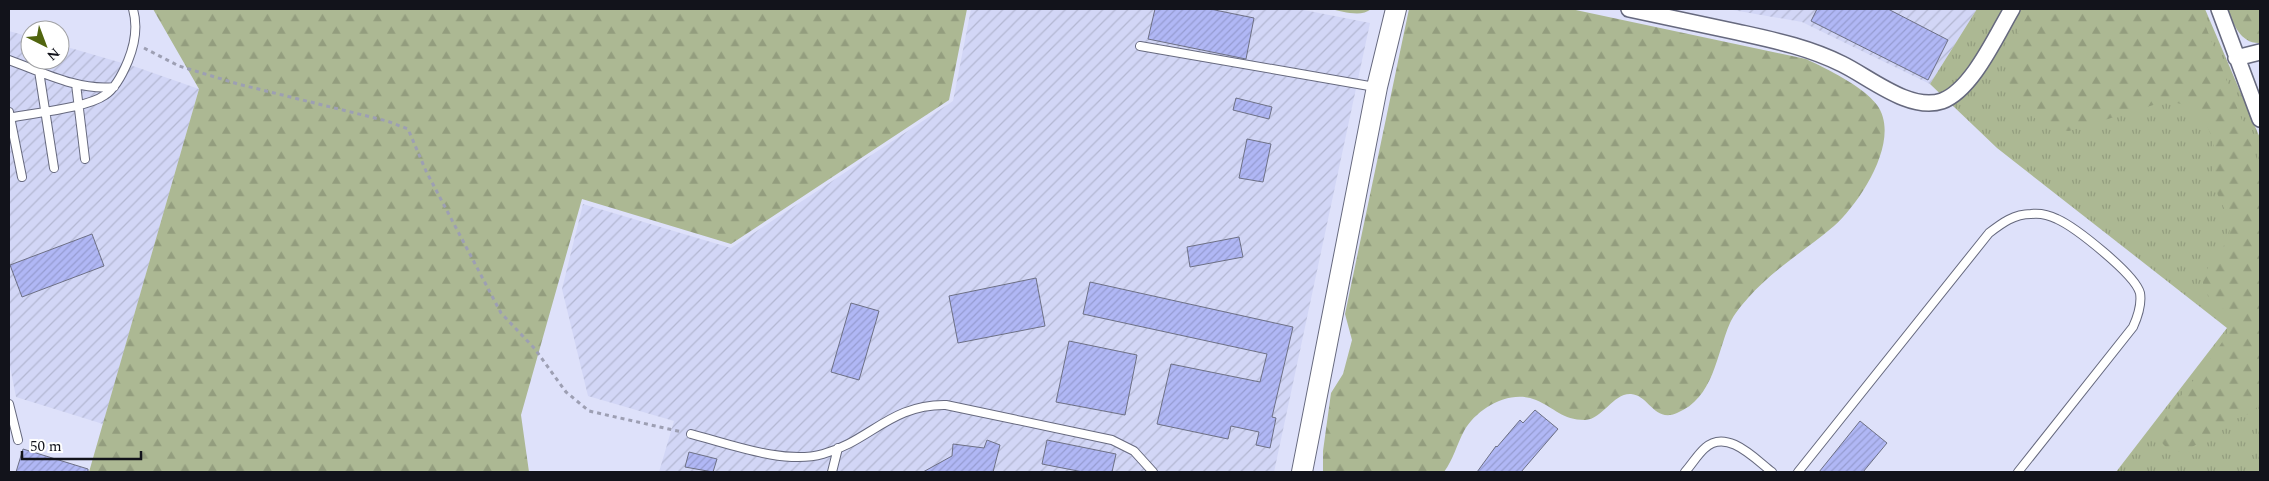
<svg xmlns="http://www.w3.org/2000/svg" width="2269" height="481" font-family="Spectral,serif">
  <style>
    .industrial { fill: url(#industrial-furrows) }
    .grass { fill: url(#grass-tufts) }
    .forest { fill: url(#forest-firs) }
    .building { fill: url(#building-hatch); stroke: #6d7085 }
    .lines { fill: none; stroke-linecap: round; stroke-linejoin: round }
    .service-casing { stroke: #66697e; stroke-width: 10 }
    .minor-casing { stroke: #66697e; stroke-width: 18 }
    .secondary-casing { stroke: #66697e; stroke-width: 22 }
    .path { stroke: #9d9fb3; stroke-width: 3; stroke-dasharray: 4 4; stroke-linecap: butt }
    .service { stroke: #fff; stroke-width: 8 }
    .minor { stroke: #fff; stroke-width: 15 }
    .secondary { stroke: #fff; stroke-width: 20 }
  </style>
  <defs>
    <pattern id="industrial-furrows" width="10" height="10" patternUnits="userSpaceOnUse" patternTransform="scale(1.25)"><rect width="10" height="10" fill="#d2d6f6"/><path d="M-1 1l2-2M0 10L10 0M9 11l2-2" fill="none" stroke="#b3b7d2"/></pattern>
    <pattern id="grass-tufts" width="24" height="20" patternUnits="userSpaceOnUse" patternTransform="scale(1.25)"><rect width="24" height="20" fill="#acb893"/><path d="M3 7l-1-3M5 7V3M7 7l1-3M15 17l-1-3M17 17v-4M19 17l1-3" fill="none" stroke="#939d7e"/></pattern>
    <pattern id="forest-firs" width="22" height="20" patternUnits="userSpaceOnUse" patternTransform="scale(1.25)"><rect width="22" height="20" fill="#acb893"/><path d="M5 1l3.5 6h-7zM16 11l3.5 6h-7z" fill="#939d7e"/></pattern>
    <pattern id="building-hatch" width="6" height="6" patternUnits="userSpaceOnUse" patternTransform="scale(1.25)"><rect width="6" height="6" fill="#b0b7f5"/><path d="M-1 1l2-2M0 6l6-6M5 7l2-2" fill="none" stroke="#969cd1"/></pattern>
  </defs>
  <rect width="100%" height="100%" fill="#dee1fa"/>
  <path class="industrial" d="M971,9H1299L1370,23L1274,472H659L674,421L588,396L562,289L583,204L731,248L953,101Z
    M1727,9H1977L1930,84L1802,22Z
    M9,31L30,37V60H60V45L136,67L199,89L103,424L16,397L9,362Z"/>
  <path class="grass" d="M1977,9H2205L2260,138V472H2116L2227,328L1997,148L1930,84Z"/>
  <path class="forest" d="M153,9H967L949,100L731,244L582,199L521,415L529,472H89L199,89Z
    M1330,9H1371C1361,18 1342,11 1330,9Z
    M1409,9H1571L1806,59C1827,69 1863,86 1877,105C1902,139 1860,203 1834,226C1806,250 1772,270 1748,298C1742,305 1734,314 1730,323C1716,355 1714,398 1677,413C1654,423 1649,395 1631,394C1613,393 1603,419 1585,420C1562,420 1555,408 1536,400C1510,389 1477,408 1464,431C1457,444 1453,460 1444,472H1323V451L1331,393L1343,374L1352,340L1345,314Z
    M2031,9H2199L2260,167V404C2250,417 2237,417 2223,424C2208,433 2182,466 2163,444C2154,434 2163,422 2168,412C2181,395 2226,344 2230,326C2234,307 2204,302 2203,284C2202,266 2225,252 2229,234C2233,217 2218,201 2214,184C2211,172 2216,159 2214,147C2210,120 2190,100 2163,102L2069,131C2049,130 2039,124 2026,109C1991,70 2010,48 2031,9Z
    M2228,9H2260V43C2241,44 2233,24 2228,9Z"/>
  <path class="building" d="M1155,9H1210L1254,18L1246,59L1148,39Z
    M1817,9H1888L1948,40L1928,80L1811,21Z
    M1236,98L1272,107L1269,119L1233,110Z
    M1247,139L1271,144L1263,182L1239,178Z
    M92,234L104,266L22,297L10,265Z
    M1239,237L1243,257L1190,267L1187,247Z
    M1036,278L1045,326L958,343L949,296Z
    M1090,282L1293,327L1272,417L1276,418L1270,448L1256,445L1259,432L1231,426L1228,439L1157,424L1171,364L1260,382L1267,354L1083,314Z
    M851,303L879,311L859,380L831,372Z
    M1069,341L1137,355L1125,415L1056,402Z
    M1535,410L1558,429L1521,472H1477L1496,446L1497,447L1520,420L1523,423Z
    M1860,421L1887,443L1863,472H1819Z
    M987,440L1000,445L993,472H923L952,456L953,444L984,448Z
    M1047,440L1116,454L1112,472H1083L1042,464Z
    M23,449L88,469V472H16Z
    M689,452L717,459L713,472L685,467Z"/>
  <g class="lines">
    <defs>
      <path id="service" d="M1140,46L1375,87
        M9,60C42,72 78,91 114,87
        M39,71L54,168
        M76,84L85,159
        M9,112L22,177
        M9,118C33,113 87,108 105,95C116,88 123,73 128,61C135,44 138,27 133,9
        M9,404L18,440
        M691,434C730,444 784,465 823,454C870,441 891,404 946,405L1112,440L1134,451L1153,472
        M832,472L838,448
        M1685,472C1692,464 1698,454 1705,448C1727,428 1755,459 1772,472
        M1798,472L1989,233C2002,223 2014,214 2031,214C2039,213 2049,215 2057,219C2075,227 2135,274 2140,293C2142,305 2138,316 2133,327L2018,472"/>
      <path id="minor" d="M1629,9C1665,17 1701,24 1737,32C1773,40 1808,47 1842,64C1869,77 1910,112 1942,101C1972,90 1996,36 2012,9
        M2219,9L2260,119
        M2236,58L2260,52"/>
      <path id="secondary" d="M1302,472L1377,87L1396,9"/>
    </defs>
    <use href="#service" class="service-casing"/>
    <use href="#minor" class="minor-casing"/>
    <use href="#secondary" class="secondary-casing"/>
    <path class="path" d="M144,48L179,66L238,84L387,121L408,129L426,171L501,313L535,349L566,392L589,411L682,432"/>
    <use href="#service" class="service"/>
    <use href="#minor" class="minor"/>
    <use href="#secondary" class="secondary"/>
  </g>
  <rect width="2269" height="481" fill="none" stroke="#12131b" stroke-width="20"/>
  <g transform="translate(45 45) rotate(138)"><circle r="24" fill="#ffffff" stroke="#a0a1a4"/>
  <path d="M0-4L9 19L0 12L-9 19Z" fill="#51650f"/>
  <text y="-8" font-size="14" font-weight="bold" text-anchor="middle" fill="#12131b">N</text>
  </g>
  <path d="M22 451v8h119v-8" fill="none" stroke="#12131b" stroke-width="2.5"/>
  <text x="30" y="451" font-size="15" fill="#12131b" stroke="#ffffff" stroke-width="4" paint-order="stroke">50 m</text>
</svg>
